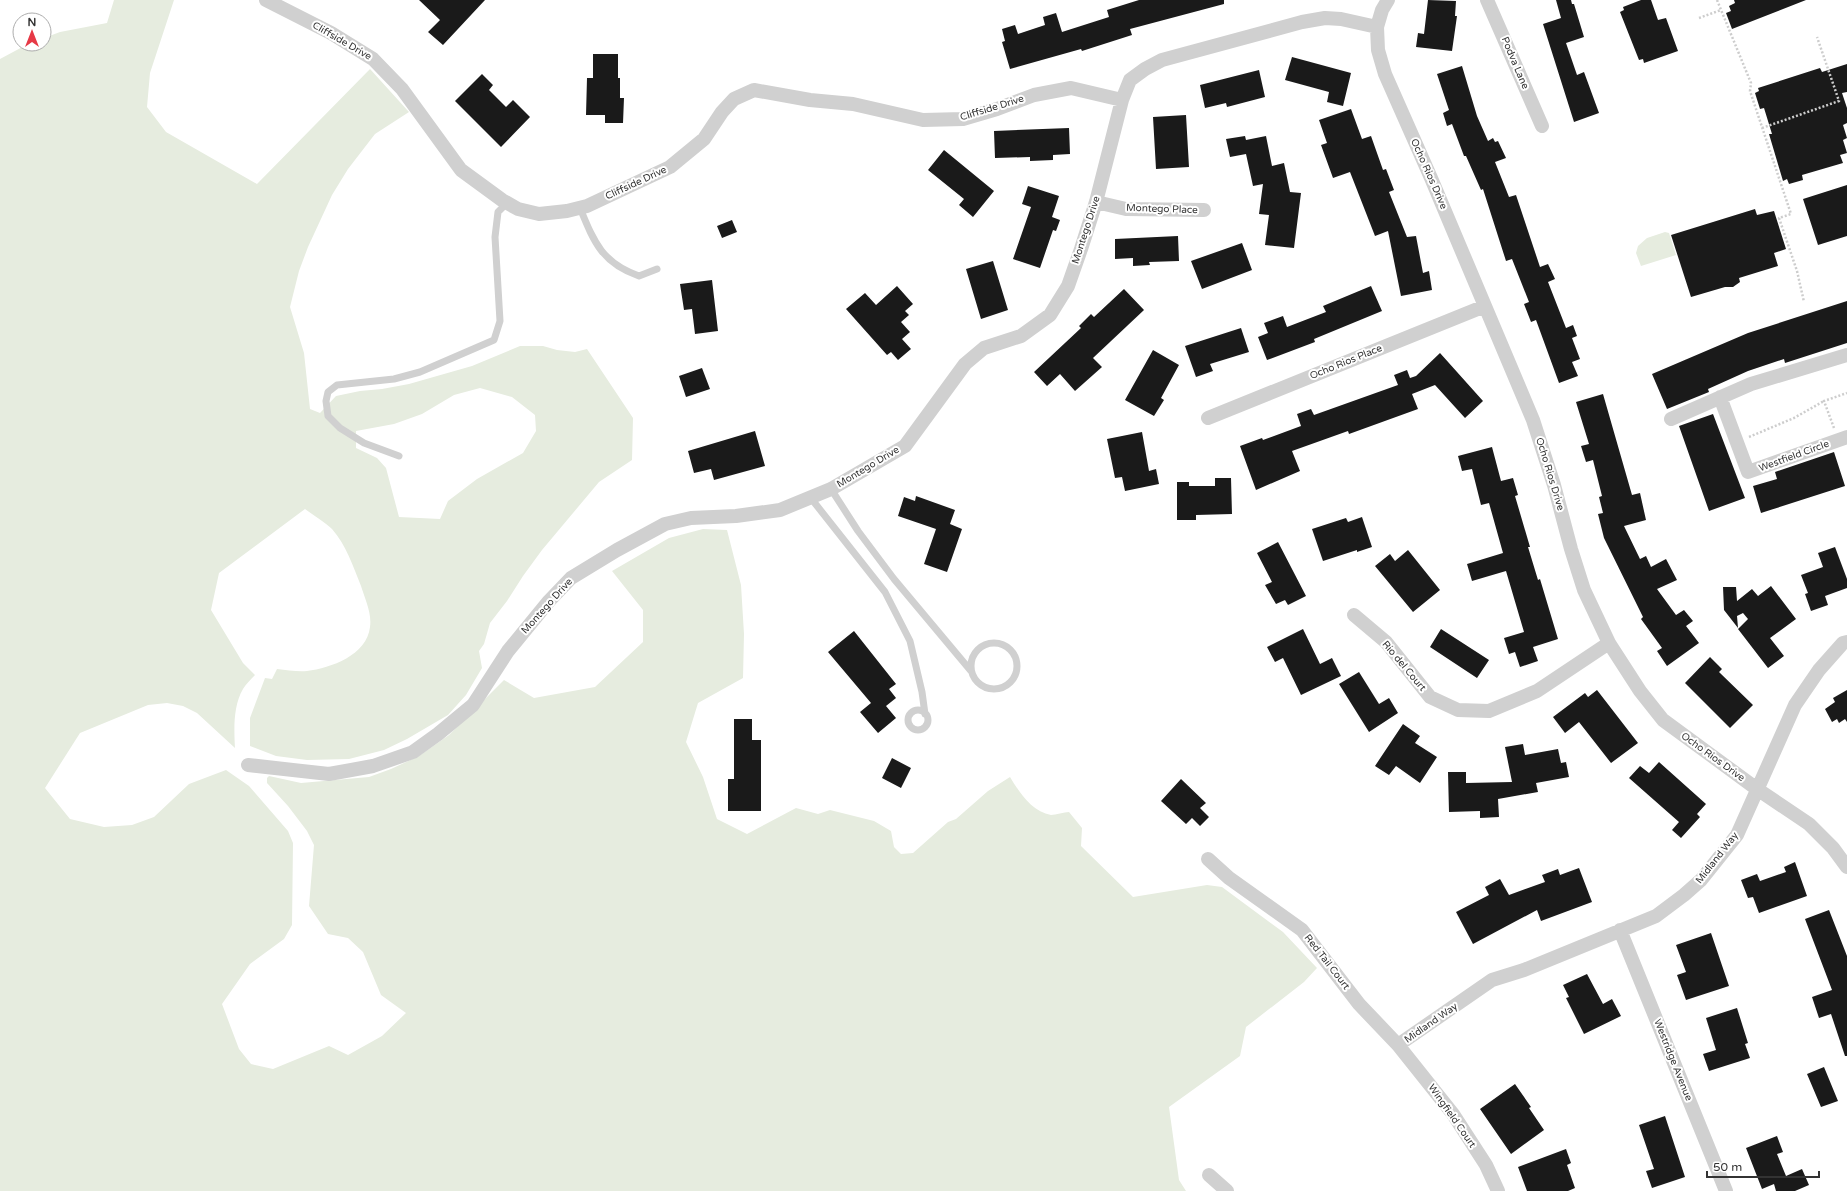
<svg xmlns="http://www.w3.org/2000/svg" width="1847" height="1191" font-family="'Varela Round',sans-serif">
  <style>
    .green { fill: #e6ecdf; fill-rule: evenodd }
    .building { fill: #1a1a1a }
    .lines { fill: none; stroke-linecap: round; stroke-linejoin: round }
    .path { stroke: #cdcdcd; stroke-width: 2.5; stroke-dasharray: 2 2; stroke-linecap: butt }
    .service { stroke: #d0d0d0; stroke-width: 7 }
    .minor { stroke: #d0d0d0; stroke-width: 14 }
    .labels { text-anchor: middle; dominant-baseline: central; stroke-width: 4; stroke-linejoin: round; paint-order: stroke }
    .street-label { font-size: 10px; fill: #333; stroke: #fff }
  </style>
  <rect width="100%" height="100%" fill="#fff"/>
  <path class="green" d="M114,0H174L150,73L147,107L166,132L257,184L370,69L409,112L375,134L348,169L332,195L308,247L299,271L290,307L304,353L310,409L320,413L336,396L360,391L382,389L409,384L472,366L520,346H543L557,350L575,352L587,349L633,418L632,460L599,482L542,550L523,576L507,601L490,623L484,644L479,651L482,668L466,695L448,715L407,739L384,750L349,759L307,760L276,756L250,746V718L265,678L272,679L277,669C287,670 298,672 307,671C331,668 367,655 370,627C372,613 365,599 361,586C353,566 346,545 332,529C325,522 314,516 305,509L219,573L211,610L243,663L255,675C251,679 246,684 243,689C233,706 234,730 235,748L197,713L183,706L167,703L148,705L80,733L45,788L70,819L104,827L132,825L154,817L189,784L226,770L249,786L288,831L293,843L292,925L284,939L250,964L222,1004L239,1049L251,1064L273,1069L329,1046L348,1055L382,1036L406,1013L381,995L363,952L348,938L328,934L309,906L314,845L307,831L288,806L267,783V778L269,776L301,783L369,777L391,769L419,756L449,735L504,680L534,698L595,687L643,642V610L612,571L669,538L703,529L727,530L741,585L744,634L743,678L698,703L686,742L703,777L717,819L747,834L796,808L818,814L830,810L874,821L891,831L894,847L901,854L913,853L948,822L956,819L988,791L1010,777C1019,792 1032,812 1051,815C1056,815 1064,812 1069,812L1082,828L1081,846L1133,897L1207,885L1222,887L1283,932L1317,968L1304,982L1246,1027L1240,1056L1169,1107L1179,1180L1186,1191H0V59L28,44H44V38L60,32L107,23ZM480,388L512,397L535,415L536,431L523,453L477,479L448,501L440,519L399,517L386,468L377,458L356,448V431L394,424L422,414L454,395Z
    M1665,232L1669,233L1676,255L1641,266L1636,253L1638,246L1647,238Z"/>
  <path class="building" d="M419,0H485L443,45L428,32L440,20Z
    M1139,0H1224V4L1130,29L1132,35L1082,51L1081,49L1010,69L1002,42L1005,41L1002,29L1015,25L1018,34L1045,25L1043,17L1056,13L1062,32L1109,17L1107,10Z
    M1428,0L1456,1L1455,16H1457L1452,51L1416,47L1418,33L1424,34Z
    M1556,0H1571L1572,4H1574L1584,37L1566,43L1577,75L1584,72L1599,113L1574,122L1543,24L1561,18Z
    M1641,0H1651L1658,20L1666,18L1678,51L1644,63L1643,59L1639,60L1620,12L1624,10L1623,7Z
    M1734,0H1806L1732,29L1726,13L1731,11L1729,6L1735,3Z
    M593,54H618V78H620V98H624L623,123H605V115H586L587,78H593Z
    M1292,57L1351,73L1343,106L1327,102L1329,92L1285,80Z
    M1847,64V92L1842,93L1847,108V123L1843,125L1847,138L1843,140L1847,153L1840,155L1843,163L1802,175L1803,180L1789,184L1787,179L1783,181L1769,134H1772L1764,108L1760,109L1755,93L1759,91L1758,88L1820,68L1822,72Z
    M1462,66L1477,116L1488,141L1493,138L1495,142L1498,141L1506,158L1495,162L1509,197L1516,195L1540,267L1548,264L1555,279L1548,282L1566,328L1573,325L1577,336L1572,338L1580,359L1572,362L1578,376L1559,383L1536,320L1531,322L1524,304L1529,302L1512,259L1506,261L1483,189L1481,190L1466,156H1464L1452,124L1447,126L1443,113L1449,110L1437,74Z
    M1259,70L1265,97L1227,107L1226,103L1205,108L1200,85Z
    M482,74L493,85L489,90L506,107L513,100L530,117L501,147L455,101Z
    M1351,109L1362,139L1371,136L1383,170L1386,169L1394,190L1389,192L1407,237L1416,236L1423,273L1429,271L1432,290L1401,296L1388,231L1375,236L1350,172L1333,178L1321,145L1327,143L1319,120Z
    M1186,115L1189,167L1156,169L1153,117Z
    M1069,128L1070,154L1053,155V160L1030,161V157L995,158L994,131Z
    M1245,136L1246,140L1266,136L1272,166L1284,163L1290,192L1301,193L1294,248L1265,245L1269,215L1259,214L1263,184L1253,186L1246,154L1230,157L1226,139Z
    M944,150L994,191L973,217L959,205L964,199L928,170Z
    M1847,185V236L1818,245L1803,199Z
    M1028,186L1059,196L1052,217L1060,220L1056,231L1053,230L1040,268L1013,259L1031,207L1022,204Z
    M1755,209L1757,215L1774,211L1786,249L1774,253L1778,266L1739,278L1740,282L1733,287H1725L1691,297L1671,235Z
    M732,220L737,232L722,238L717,226Z
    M1178,236L1179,261L1149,262L1150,265L1133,266V258L1115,259V239Z
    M1242,243L1252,270L1202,289L1191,261Z
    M993,261L1008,310L981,319L966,269Z
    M712,280L718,331L695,334L692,309L684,310L680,284Z
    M897,286L913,304L905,311L909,315L901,322L910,332L902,339L911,349L898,360L891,352L887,355L846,309L865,293L876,305Z
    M1371,286L1382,311L1314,339L1315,342L1267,360L1258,337L1268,333L1264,323L1283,316L1287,327L1326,312L1323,306Z
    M1124,289L1144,310L1093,358L1102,367L1075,391L1060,374L1047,386L1034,372L1081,328L1079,326L1091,314L1094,317Z
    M1847,301V343L1785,363L1784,359L1748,371L1708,389L1709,392L1667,409L1652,374L1748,333Z
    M1241,328L1249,352L1210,364L1213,371L1196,377L1185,346Z
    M1153,350L1179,365L1161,398L1164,400L1154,416L1125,400Z
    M1440,353L1483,401L1465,418L1435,385L1412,394L1418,409L1349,434L1348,431L1292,451L1300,471L1256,490L1240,446L1262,438L1263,440L1301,426L1297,414L1311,409L1314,415L1398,385L1394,375L1407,370L1410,378L1416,376Z
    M702,368L710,389L686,397L679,376Z
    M1603,394L1632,495L1640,493L1646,520L1624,526L1640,559L1646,556L1651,567L1666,559L1677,580L1657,589L1676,615L1684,610L1693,621L1686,626L1699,643L1667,666L1657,651L1662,648L1641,619L1643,617L1604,538L1598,514L1603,513L1599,497L1602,496L1593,460L1586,462L1581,446L1589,444L1576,402Z
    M1713,414L1745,498L1709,511L1679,426Z
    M755,431L765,466L714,480L711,469L694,473L688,451Z
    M1142,432L1149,471L1156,469L1159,484L1125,491L1122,477L1115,478L1107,439Z
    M1492,447L1501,481L1513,478L1518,495L1515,496L1530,547H1528L1538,580L1540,579L1558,639L1533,647L1538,661L1520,667L1515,652L1509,654L1504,638L1524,632L1506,571L1472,581L1467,564L1503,553L1489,503L1481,505L1472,469L1462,471L1458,456Z
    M1834,452L1845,486L1761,513L1753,486L1777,479L1775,472Z
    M1215,478H1231L1232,514L1196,515V520H1177V482H1189V486H1215Z
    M916,496L955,510L950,524L962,529L947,572L924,564L936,529L898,516L904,497L915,501Z
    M1362,517L1372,547L1357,552V550L1323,561L1312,529L1346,518L1348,522Z
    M1278,542L1306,596L1288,605L1285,600L1276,604L1265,585L1272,582L1257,553Z
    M1835,547L1847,579V588L1825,596L1828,605L1811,611L1805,594L1808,593L1801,575L1823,567L1818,553Z
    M1408,550L1440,590L1413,612L1375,566L1390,554L1395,561Z
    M1771,586L1796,619L1770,638L1784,656L1768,668L1738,629L1748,619L1743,613L1737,616L1738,628L1724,610L1723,587H1736L1737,601L1752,589L1758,596Z
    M1303,629L1320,664L1332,658L1341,676L1301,695L1283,658L1275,662L1267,647Z
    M1441,629L1489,660L1477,678L1430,647Z
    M854,631L896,684L889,689L896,698L886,706L896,718L878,733L860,712L871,703L828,652Z
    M1710,657L1722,669L1719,672L1753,705L1730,728L1685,683Z
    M1359,672L1379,704L1389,698L1398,713L1369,732L1339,684Z
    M1597,690L1638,743L1611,763L1579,722L1565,733L1553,717L1585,693L1588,697Z
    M1847,690V722L1845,719L1839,723L1837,719L1832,722L1825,709L1835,702L1833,698Z
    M734,719H752V740H761V811H728V779H734Z
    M1403,724L1420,736L1415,743L1437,757L1420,783L1396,766L1389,775L1375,766Z
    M1523,744L1525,755L1558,749L1561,763L1566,762L1569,777L1536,783L1538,792L1498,799L1499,817L1480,818V811L1449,812L1448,772H1466V783L1512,782L1505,747Z
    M892,758L911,768L901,788L882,778Z
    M1659,762L1706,804L1697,814L1700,817L1681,838L1672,830L1679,822L1629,778L1640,766L1649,773Z
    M1181,779L1206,803L1200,808L1209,817L1200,826L1192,818L1186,824L1161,801Z
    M1795,862L1807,896L1759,913L1753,897L1748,898L1741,880L1757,874L1760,881L1786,872L1784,867Z
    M1579,868L1592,902L1541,921L1537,910L1473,944L1456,912L1489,895L1485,887L1500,879L1509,895L1545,882L1542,875L1558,869L1560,875Z
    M1829,910L1847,956V1056H1845L1831,1014L1819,1018L1812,997L1832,990L1805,919Z
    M1711,933L1729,986L1686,1000L1677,975L1686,972L1676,945Z
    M1587,974L1603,1004L1612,999L1621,1016L1584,1034L1566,998L1569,997L1563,985Z
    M1737,1008L1748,1043L1745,1044L1750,1058L1709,1071L1703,1054L1716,1050L1706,1018Z
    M1824,1067L1838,1101L1821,1107L1807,1074Z
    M1515,1084L1531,1107L1529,1108L1544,1130L1511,1154L1480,1109Z
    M1665,1116L1685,1177L1652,1188L1646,1171L1654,1169L1639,1125Z
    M1777,1136L1783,1152L1777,1154L1786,1176L1802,1169L1809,1185L1795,1191H1776L1774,1184L1762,1189L1746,1148Z
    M1566,1149L1571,1163L1567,1165L1575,1188L1568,1191H1527L1518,1167Z"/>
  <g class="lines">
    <path class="path" d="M1717,0L1751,83L1750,91L1791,214L1779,218L1797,271L1804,302
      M1699,18L1721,10
      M1762,128L1839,101L1817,37
      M1834,428L1824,401L1847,393
      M1749,437L1794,418L1824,401"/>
    <path class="service" d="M580,208C594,242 602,263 639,276L657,269
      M399,456L364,443L340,428L328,416L326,401L328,392L337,385L394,379L420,372L494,340L500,321L495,237L498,212L507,203
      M831,489L858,531L894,579L971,671
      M810,497L885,592L910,641L922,692L925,714
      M971 666a23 23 0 1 1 46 0a23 23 0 1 1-46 0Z
      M908 720a10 10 0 1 1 20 0a10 10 0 1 1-20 0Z"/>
    <path class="minor" d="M266,0L331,33L373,59L402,89L461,170L502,200L518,209L539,214L567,211L587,206L670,167L704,139L722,112L734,99L754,90L810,100L853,104L923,120L963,119L997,109L1034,95L1071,88L1122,100
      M1388,0L1382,10L1377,27L1378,50L1385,74L1431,178L1533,420L1554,485L1571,549L1584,590L1609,643L1640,691L1663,720L1757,789L1809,824L1833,848L1847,867
      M1487,0L1542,126
      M1096,202L1126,209L1204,210
      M1720,397L1748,472L1847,437
      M1208,418L1485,306
      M1671,419L1751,384L1847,355
      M1354,615L1386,642L1430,697L1458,710L1489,711L1537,691L1609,643
      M248,765L329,774L373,766L413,752L438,734L473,705L508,651L549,601L571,578L617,550L665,524L691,518L736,516L780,510L831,489L905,446L965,364L984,348L1021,336L1050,315L1068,286L1081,249L1096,202L1122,100L1130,80L1145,69L1162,60L1302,22L1325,18L1341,19L1377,27
      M1208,859L1229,878L1302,930L1359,1004L1398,1045L1453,1114L1486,1165L1498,1191
      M1620,930L1726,1191
      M1398,1045L1492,980L1524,970L1656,916L1684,895L1701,880L1737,835L1795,705L1819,670L1843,643L1847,642
      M1209,1175L1227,1191"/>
  </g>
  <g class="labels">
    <g class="street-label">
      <text transform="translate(342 41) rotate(30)">Cliffside Drive</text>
      <text transform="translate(1515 63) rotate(67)">Podva Lane</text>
      <text transform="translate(992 108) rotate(-17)">Cliffside Drive</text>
      <text transform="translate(1429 174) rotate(66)">Ocho Rios Drive</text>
      <text transform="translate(636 183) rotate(-25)">Cliffside Drive</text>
      <text transform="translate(1162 209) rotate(2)">Montego Place</text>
      <text transform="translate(1086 230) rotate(-72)">Montego Drive</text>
      <text transform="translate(1346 362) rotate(-22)">Ocho Rios Place</text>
      <text transform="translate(1794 456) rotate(-20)">Westfield Circle</text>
      <text transform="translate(868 467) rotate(-31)">Montego Drive</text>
      <text transform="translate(1550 474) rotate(73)">Ocho Rios Drive</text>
      <text transform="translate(547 606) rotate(-48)">Montego Drive</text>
      <text transform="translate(1404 666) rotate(50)">Rio del Court</text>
      <text transform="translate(1713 757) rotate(36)">Ocho Rios Drive</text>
      <text transform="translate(1717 858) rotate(-52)">Midland Way</text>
      <text transform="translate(1327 962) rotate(52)">Red Tail Court</text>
      <text transform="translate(1431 1023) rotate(-35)">Midland Way</text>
      <text transform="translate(1673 1060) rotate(68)">Westridge Avenue</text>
      <text transform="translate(1452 1116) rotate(55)">Wingfield Court</text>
    </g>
  </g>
  <g transform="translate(32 32)"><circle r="19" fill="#ffffff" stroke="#adadad"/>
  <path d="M0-3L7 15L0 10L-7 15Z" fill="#e63946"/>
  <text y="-6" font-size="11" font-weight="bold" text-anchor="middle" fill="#333333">N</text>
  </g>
  <path d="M1707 1171v6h112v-6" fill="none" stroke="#333333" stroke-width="2"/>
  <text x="1713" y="1171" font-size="12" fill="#333333" stroke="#ffffff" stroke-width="3" paint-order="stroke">50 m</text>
</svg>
